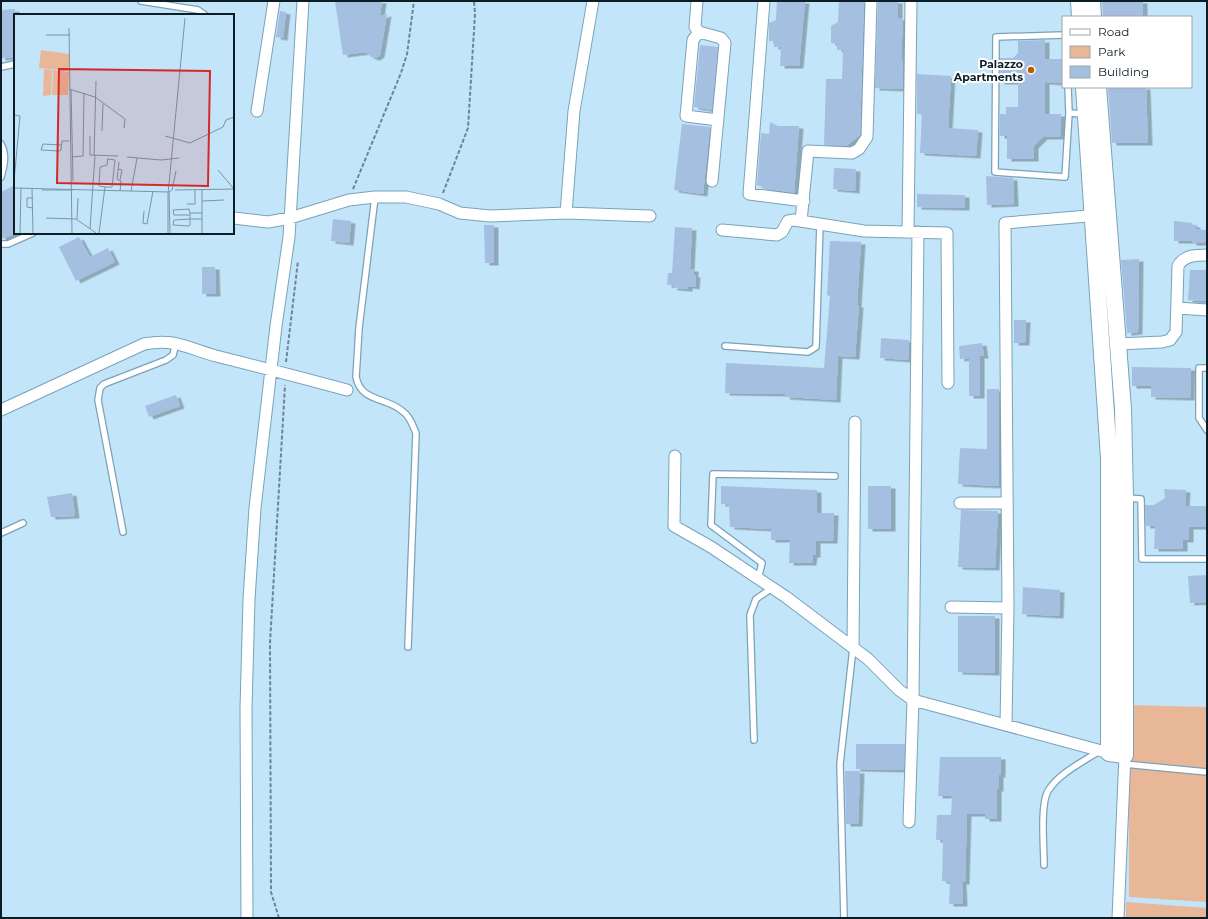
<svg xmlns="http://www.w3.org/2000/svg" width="1208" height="919" font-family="Montserrat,sans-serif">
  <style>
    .green { fill: #e7b798 }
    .building { fill: #a5bfe1; filter: url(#shadow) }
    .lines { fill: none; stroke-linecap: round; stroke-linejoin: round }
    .lane-casing { stroke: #7aa2ba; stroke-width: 8 }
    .street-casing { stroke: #7aa2ba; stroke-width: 13 }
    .secondary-casing { stroke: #7aa2ba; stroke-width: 18 }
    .path { stroke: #6c8594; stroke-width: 2; stroke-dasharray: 4 2; stroke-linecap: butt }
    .lane { stroke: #fff; stroke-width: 5.5 }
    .street { stroke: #fff; stroke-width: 11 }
    .secondary { stroke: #fff; stroke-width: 16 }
    .poi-dot { fill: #b85d00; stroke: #fff; stroke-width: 1.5 }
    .labels { text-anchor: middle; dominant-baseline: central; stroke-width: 4; stroke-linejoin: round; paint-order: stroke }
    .poi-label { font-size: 11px; font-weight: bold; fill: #0d1d26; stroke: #fff; text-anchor: end }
    .inset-road { fill: none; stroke: #7a95a5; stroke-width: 1 }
    .view { fill: #d62828; fill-opacity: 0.15; stroke: #d62828; stroke-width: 2 }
    .inset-edge { fill: none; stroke: #0d1d26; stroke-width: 2 }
  </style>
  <defs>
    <filter id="shadow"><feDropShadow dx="4.5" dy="2.5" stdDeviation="0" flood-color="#0004"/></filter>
  </defs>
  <rect width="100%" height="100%" fill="#c3e5f9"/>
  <path class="green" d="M1129,705L1207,707V902L1129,897Z
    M1126,902L1207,908V918H1126Z"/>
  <path class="building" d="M335,1H382L380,16L387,14L380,55L376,58L371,57L366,52L343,55Z
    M777,1H805L799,66H780L781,47H774V41H769V23L776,20Z
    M839,1H864L860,135L846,146L824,145L826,79H842L843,50H837V44L831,43V26L838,22Z
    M878,1H898V18H903L901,59H903V89L875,88Z
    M1102,1H1143V17H1103Z
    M15,9V57L1,58V10Z
    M280,11L286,12L283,38L276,37Z
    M1045,40V59H1063L1062,83L1045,82V114H1061L1060,137H1043L1034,146V159H1007V136H1000V114H1006V107H1018V82H1000V58H1013L1018,53V41Z
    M700,45L718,47L712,110L694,107Z
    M917,74L951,76L948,128L978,130L976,156L920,153L922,114H917Z
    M1108,87H1146L1148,143H1112Z
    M770,122L777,126H799L794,193L768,189L757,185L761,133L769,134Z
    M682,124L710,127L703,194L674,190Z
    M834,168L856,169L855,191L833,189Z
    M986,176L1013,178L1014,204L987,205Z
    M15,185V234L1,239V192Z
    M917,194L965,195V208L917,207Z
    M333,219L351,221L349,243L331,241Z
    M1174,221L1192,223L1193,225H1196V229L1207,230V241H1205V243H1192V241H1174Z
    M484,225H494V263H485Z
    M675,227L692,228L690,269H694V275H696L695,287L688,286V289L673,288V285H667L668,273H672Z
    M79,237L90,257L108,248L115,262L76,281L59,247Z
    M830,241L861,242L857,305H859L855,357L838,356L836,400L785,397L786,394L725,393L726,363L824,368L830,296L827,295Z
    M1139,259L1138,332L1127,333L1121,260Z
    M202,267H215L216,294H202Z
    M1190,270H1207V301L1188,300Z
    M1014,320H1026L1025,343H1014Z
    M881,338L909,340L908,360L880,358Z
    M982,343L984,356H980V396H969V358L960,359L959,346Z
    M1132,367L1191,368L1190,398L1151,397V386H1132Z
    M987,389H999V486L958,484L960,448L987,449Z
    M176,395L180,406L149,417L145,406Z
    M721,486L817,490V513H834L833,541H816V555H813L812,563H789L790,540H771V529L730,527L729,507L727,504H721Z
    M868,486H891V529H868Z
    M1164,489L1186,490L1185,506H1207V527H1189V540H1183V549H1154L1155,526H1146L1145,505H1154L1165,498Z
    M72,493L75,516L51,517L47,497Z
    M961,510L998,511L995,568L958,567Z
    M1207,575V602L1190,603L1188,576Z
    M1023,587L1060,590L1059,616L1022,614Z
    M958,616H995V673L958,672Z
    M856,744H905L904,770L856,769Z
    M940,757H1001V775H999V789H997V819H985V814H967L965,882H962L963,904H949L950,882L942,881L943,840H936L937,815H951L952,796H938Z
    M845,771H860L858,824H846Z"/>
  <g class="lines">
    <defs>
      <path id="lane" d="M141,1L198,10L205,15
        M1063,35L996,37L995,172L1065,177L1069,113L1068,87
        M1,67L15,64
        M1069,113L1084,114
        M1,144C7,155 4,166 1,177
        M375,197L359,328L356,377C361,402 385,397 401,410C410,416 412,424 416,433L408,647
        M1,244H8L33,233
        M725,346L808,352L816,347L820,224
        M1207,368H1199V418L1207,430
        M1126,498L1141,499L1142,559H1207
        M123,532L98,400L100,388L104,384L166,360L173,355L176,343
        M1,533L23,523
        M758,579L762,563L711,525L713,474L835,476
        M754,740L750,615L756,599L772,588
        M1124,764L1207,772
        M1044,865C1044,848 1040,804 1048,791C1059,773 1083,762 1099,751
        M844,918L840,764L853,648"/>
      <path id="street" d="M697,1L695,27L699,32L721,38L725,43L712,181
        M764,1L749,194L804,201
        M699,32L693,40L686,116L718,120
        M257,111L274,1
        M566,213L574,111L593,1
        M234,218L268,222L290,218L349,200L375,197H406L439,204L460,213L490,216L566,213L650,216
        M801,221L808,151L852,153L859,149L867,137L871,1
        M722,230L777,235L782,232L788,221L794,220L864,231L947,233L948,383
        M908,232L911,1
        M1177,308L1207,310
        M1118,344L1162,342L1170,340L1176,332L1178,266C1184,255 1196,255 1207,255
        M1,410L144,344C175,338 187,348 216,356C260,367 303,378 347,390
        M675,456L674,526L711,547L786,597L868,659L899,690L913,700L1109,753
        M960,503H1007
        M951,607L1008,608
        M853,648L855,422
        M1006,725L1008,608L1005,223L1100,215
        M909,822L913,700L918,232
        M247,918L246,708L249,599L255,508L276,326L289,237L303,1
        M1118,918L1125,755"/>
      <path id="secondary" d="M1079,1L1080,17
        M1092,1L1093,17
        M1084,87L1109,458V753L1125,755V498L1123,409L1098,87"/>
    </defs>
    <use href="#lane" class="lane-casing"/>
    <use href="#street" class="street-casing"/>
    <use href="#secondary" class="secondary-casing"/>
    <path class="path" d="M353,189L401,73L407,54L414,1
      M443,193L468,128L475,14L474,1
      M286,362L298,261
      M279,918L271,892L270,643L285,385"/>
    <use href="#lane" class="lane"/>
    <use href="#street" class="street"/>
    <use href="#secondary" class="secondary"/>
  </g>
  <circle class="poi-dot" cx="1031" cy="70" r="4"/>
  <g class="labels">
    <g class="poi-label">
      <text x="1023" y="64">Palazzo<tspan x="1023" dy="13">Apartments</tspan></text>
    </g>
  </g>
  <g transform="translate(14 14)">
    <rect width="220" height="220" fill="#c3e5f9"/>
    <path d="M27,36L55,40V57L25,54ZM30,55L38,56L37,81L29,82ZM39,56L55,58L54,81H38Z" fill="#e7b798"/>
    <path class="inset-road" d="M55,14L58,219M32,21H56M55,75L81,83L111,105L110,114M57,75L59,167M0,101L6,102L0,167M88,117L89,90M76,122V141L104,142M151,122L176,129L209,113L212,106L220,103M47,131L29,130L27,136L45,137L47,136L48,127H55M80,141L82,67M58,143L69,142L70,79M113,143L147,146L165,144M105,148L103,165L107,167L106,177M104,155L108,156L106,166M204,156L220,175M91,173L85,172L86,153L93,151L94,144M0,174L155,178M18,174L19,219M188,175V219M28,176H59M161,176L220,175M117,177L123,144M155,178L156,219M155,178L158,176L162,157M19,184H13V193L19,194M188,187L210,186M173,190H181V176M130,197L129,209L133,210L139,177M176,199L175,195L159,196L160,201H176M188,199H176V211L175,212L159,211L160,206L176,205H188M32,204L62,205L82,219M63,205L64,184M76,215L81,141M6,219L7,174M85,219L91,173H98L101,146L94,145M154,219V180L171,4"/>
    <path class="view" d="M45,55L196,57L194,172L43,169Z"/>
    <rect width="220" height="220" class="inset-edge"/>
  </g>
  <rect width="1208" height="919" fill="none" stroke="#0d1d26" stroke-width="4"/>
  <rect x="1062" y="16" width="130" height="72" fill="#ffffff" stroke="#9ea5a8"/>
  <rect x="1070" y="29" width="20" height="6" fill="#ffffff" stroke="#9ea5a8"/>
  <text x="1098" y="36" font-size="12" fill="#0d1d26">Road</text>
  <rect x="1070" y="46" width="20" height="12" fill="#e7b798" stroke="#9ea5a8"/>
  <text x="1098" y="56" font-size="12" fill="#0d1d26">Park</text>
  <rect x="1070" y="66" width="20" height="12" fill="#a5bfe1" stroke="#9ea5a8"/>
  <text x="1098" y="76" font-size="12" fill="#0d1d26">Building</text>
</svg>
